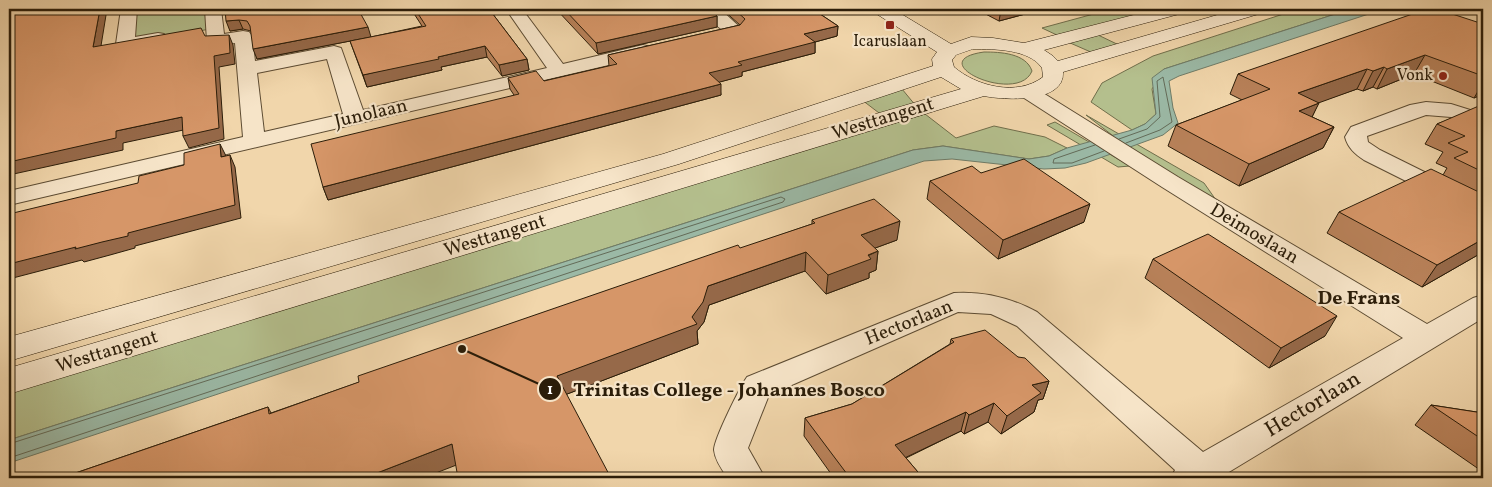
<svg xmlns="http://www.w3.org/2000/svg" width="1492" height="487" font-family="Vollkorn,serif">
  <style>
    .green { fill: #b4bf8d; stroke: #706e4b }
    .water { fill: #9bb9a6; stroke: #6e7b67 }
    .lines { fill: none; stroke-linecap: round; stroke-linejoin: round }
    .shore { stroke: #636b58; stroke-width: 1 }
    .street-casing { stroke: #5c4b32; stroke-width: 2 }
    .secondary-casing { stroke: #2b1d09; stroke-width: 1 }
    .street { fill: #f6e4c8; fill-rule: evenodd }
    .secondary { fill: #f6e4c8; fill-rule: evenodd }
    .wall { fill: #b88159; stroke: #2b1d09 }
    .shaded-wall { fill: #966949; stroke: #2b1d09 }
    .building { fill: #d69668; stroke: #2b1d09 }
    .poi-dot { fill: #8f2418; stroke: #f6e4c8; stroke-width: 2 }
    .labels { text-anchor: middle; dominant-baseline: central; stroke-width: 4.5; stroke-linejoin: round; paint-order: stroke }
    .far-poi-label { font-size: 16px; fill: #2b1d09; stroke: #f6e4c8 }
    .street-label { font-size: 19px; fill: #2b1d09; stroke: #f6e4c8 }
    .neighbourhood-label { font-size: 20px; font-weight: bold; fill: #2b1d09; stroke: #f6e4c8 }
    .near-street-label { font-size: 22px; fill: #2b1d09; stroke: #f6e4c8 }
    .leader { fill: none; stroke: #2b1d09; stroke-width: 2 }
    .callout-dot { fill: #2b1d09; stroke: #f6e4c8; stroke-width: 2 }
    .mark-label { font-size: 15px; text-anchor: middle; font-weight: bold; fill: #fff }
    .callout-label { font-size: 20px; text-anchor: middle; font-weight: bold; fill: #2b1d09; stroke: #f6e4c8; stroke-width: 4.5; stroke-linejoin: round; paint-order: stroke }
  </style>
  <rect width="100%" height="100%" fill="#f1d6ab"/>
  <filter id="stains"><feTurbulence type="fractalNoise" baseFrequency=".004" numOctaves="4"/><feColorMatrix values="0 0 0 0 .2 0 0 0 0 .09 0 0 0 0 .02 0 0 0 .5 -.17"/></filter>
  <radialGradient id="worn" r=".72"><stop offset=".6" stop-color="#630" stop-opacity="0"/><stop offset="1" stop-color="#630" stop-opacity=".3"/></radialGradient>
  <path class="green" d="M130,9H207L210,29L126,44Z
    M1112,9H1151L1121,20L1059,36L1042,28Z
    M1299,9H1351L1164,69L1152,89L1156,114L1145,124L1132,130L1091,102L1102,83L1153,56Z
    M1096,34L1121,46L1093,53L1068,42Z
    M984,52C1000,52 1026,53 1032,71C1018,106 919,61 984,52Z
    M902,89L916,106L883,116L862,100Z
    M925,114L956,138L994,126L1045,137L1067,148L1049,156L1029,159L943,146L913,150L9,440V387Z
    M1086,115L1204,183L1216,200L1138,155Z
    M1055,122L1130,166L1118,167L1047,125Z"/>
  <path class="water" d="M1351,9H1384L1179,76L1169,81L1173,108L1178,123L1163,135L1086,163L1065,168L1044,169L952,159L924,161L9,463V440L913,150L943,146L1029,159L1049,156L1067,148L1132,130L1145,124L1156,114L1152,78L1164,69Z"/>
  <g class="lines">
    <path class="shore" d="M1119,139L1147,129L1160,117L1157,81L1163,77L1172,122L1160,130L1126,143
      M1095,145L1054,159L1053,163H1072L1104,151
      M9,444L781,197L785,199L783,202L9,458"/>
    <defs>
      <path id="street" d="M121,9H137L135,37L158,33L164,34L167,38L164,42L125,50L119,48L116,44Z
        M205,9H221L224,34L243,31L249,32L252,36L255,61L334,46L341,48L363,110L547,68L506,9H522L563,64L643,45L650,47L652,51L650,55L643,57L9,205V191L243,137L235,43L216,46L210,45L207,41ZM327,59L343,114L264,132L257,73Z
        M702,9H720L743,30L740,34C726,37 708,20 702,9Z
        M1028,86L1035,88L1178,177L1427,324L1473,298L1483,295V318L1219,478H1171L1175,470L1017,326L991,314L958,312L769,395L748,448L765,478H728C722,470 715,460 714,450C714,439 740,387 747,377L954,293C984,291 1011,298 1037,312L1203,452L1403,338L1162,187L1021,96L1018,92L1021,88Z
        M1426,102L1451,104L1483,114V127L1451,117L1426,115L1367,136L1368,142L1380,150L1483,201V217L1474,215L1364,160C1355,154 1348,148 1345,137L1351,127L1410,105Z"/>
      <path id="secondary" d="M872,9H893L951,44L971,37L993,38L1024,43L1157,9H1186L1183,13L1044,50L1053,56L1058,61L1238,9H1265L1262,13L1063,72C1065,104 1003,100 984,96L9,394V368L961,89L941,77L679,164L9,361V337L663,154L933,66L932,59L937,52L875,13ZM973,49C995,49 1029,49 1042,68L1043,77C1017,97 976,86 954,67L952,60L956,55Z"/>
    </defs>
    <use href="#street" class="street-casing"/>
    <use href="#secondary" class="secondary-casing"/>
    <use href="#street" class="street"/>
    <use href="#secondary" class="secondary"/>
  </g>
  <path class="wall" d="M225,9L371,37L422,26L411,9H489L527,59L529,70L502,76L487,57L441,67L442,70L367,87L350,41L257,59L251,31L243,29L230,31Z
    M556,9H709L717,16V27L598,54Z
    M722,9H828L827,12L820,14L838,26L837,36L815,42V53L742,72V76L719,82L721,95L328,200L323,187L514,95L510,89L508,78L544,81L609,66L608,55L740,25Z
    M976,9H1044L999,21Z
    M1483,24V94L1474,98L1414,74L1377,89L1373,87L1363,91L1357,89L1319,102L1312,117L1334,127L1323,148L1239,186L1168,146L1176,125L1242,100L1230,94L1238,74Z
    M1483,106V252L1422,287L1327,233L1339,212L1443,175L1447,168L1436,163L1443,152L1425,144L1437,124Z
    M981,173L1084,222L998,259L927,199L930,181Z
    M812,220L897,240L875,248L878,251L876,270L869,273V278L826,294L805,271L709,305L704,322L697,331L698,344L567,394L455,465L61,478L268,407L271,413L812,224Z
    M1153,259L1325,336L1269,368L1145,278Z
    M951,339L1018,357L1049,381L1043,399L1038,400L1034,412L1001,434L988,422L964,434L961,431L906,458L923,478H834L804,436L805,418L852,404L950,344Z
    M1431,405L1483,413V472L1415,425Z"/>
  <path class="shaded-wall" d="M100,9H107L99,58L93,47Z
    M811,9H828L827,12L817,14Z
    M1006,9H1044L999,21L1001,10Z
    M717,16V27L598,54L596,43Z
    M239,20L243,29L230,31L226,21Z
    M838,26L837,36L815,42V53L742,72V76L709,85V73L804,34Z
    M368,27L371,37L257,59L253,49Z
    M229,35L233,45L235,64L219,67L224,139L189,148L183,136L214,56Z
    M485,46L487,57L441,67L442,70L367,87L363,75L438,57Z
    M1425,55L1414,74L1377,89L1387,69Z
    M527,59L529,70L502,76L499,65Z
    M1384,67L1373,87L1363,91L1373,71Z
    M1367,69L1357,89L1288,114L1298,93Z
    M1483,83V94L1474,98Z
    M721,84V95L328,200L323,187Z
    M1319,103L1309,123L1299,111Z
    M182,117L188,129L123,143V150L9,175V162L116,131Z
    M1334,127L1323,148L1239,186L1249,164Z
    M220,144L226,156L221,157Z
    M230,155L235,167L241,218L135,246V248L110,255L84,262L82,260L9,279V264Z
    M1090,204L1084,222L998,259L1003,240Z
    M900,221L897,240L859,254L861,235Z
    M1483,239V252L1422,287L1437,265Z
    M878,251L876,270L869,273V278L826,294L828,275Z
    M806,252L805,271L709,305L704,322L697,331L698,344L562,396L557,376L692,317L708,286Z
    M1337,316L1325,336L1269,368L1281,348Z
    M1049,381L1043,399L1038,400L1034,412L1001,434L1007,416L1032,385Z
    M994,403L988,422L964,434L969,415Z
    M966,412L961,431L892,464L895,445Z
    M452,444L459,464L423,478H364Z"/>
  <path class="building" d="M9,9H100L93,47L201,28L205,36L229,35L230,53L214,56L219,128L183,136L182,117L116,131V138L9,162Z
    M225,9H358L368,27L253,49L250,26L247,21L239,20L226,21Z
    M415,9H489L527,59L499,65L485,46L438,57L439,59L363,75L350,41L426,26Z
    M564,9H709L717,16L596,43Z
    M734,9H817L814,10L838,26L804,34L815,42L738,62L742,65L709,73L721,84L323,187L311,144L519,94L508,78L536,71L544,81L617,64L608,55L740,25L745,19Z
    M1427,9H1437L1483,24V76L1425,55L1387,69L1384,67L1373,71L1367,69L1298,93L1319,103L1299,111L1334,127L1249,164L1176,125L1270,89L1238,74Z
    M1481,105L1483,106V172L1454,158L1468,152L1448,143L1465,136L1437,124Z
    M220,144L221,157L230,155L235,205L128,233V236L102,242L75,249L76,247L9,264V214L138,183L139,176L184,165V153Z
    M1024,159L1090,204L1003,240L930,181L972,166L981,173Z
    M1431,169L1483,194V239L1437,265L1339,212Z
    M874,199L900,221L861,235L878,251L868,255L871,259L828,275L806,252L708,286L703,302L692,317L697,324L557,376L611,478H458L452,444L364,478H61L268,407L269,414L359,382L358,376L738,245L740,248L815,223L812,220Z
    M1208,234L1337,316L1281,348L1153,259Z
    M985,330L1018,357L1025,358L1049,381L1032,385L1041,393L1007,416L994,403L969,415L966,412L895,445L923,478H850L805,418L852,404L954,342L951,339Z
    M1431,405L1483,413V440Z
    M955,474L958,478H947Z"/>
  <g class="poi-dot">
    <rect x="885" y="20" width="10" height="10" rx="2.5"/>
    <circle cx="1443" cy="76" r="5"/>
  </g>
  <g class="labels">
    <g class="far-poi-label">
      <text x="890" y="42">Icaruslaan</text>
      <text x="1433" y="76" text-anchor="end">Vonk</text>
    </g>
    <g class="street-label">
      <text transform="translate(371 114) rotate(-13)">Junolaan</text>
      <text transform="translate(883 119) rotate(-17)">Westtangent</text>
      <text transform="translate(1254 234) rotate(31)">Deimoslaan</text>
      <text transform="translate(495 236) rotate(-17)">Westtangent</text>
      <text transform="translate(909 323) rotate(-22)">Hectorlaan</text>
      <text transform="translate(107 352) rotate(-17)">Westtangent</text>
    </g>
    <g class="neighbourhood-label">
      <text x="1359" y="299">De Frans</text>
    </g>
    <g class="near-street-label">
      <text transform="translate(1313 405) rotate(-31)">Hectorlaan</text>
    </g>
  </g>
  <path class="leader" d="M462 349L550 389"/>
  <g class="callout-dot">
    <circle cx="462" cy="349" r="5"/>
    <circle cx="550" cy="389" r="12"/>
  </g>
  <g class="mark-label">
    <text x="550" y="394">1</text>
  </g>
  <g class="callout-label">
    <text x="729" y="396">Trinitas College - Johannes Bosco</text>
  </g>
  <rect width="1492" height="487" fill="none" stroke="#f1d6ab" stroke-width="30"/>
  <rect x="10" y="10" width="1472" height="467" fill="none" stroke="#2b1d09" stroke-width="2.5"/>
  <rect x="15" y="15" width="1462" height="457" fill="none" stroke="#2b1d09"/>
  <rect width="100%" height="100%" filter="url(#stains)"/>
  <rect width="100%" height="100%" fill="url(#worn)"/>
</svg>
